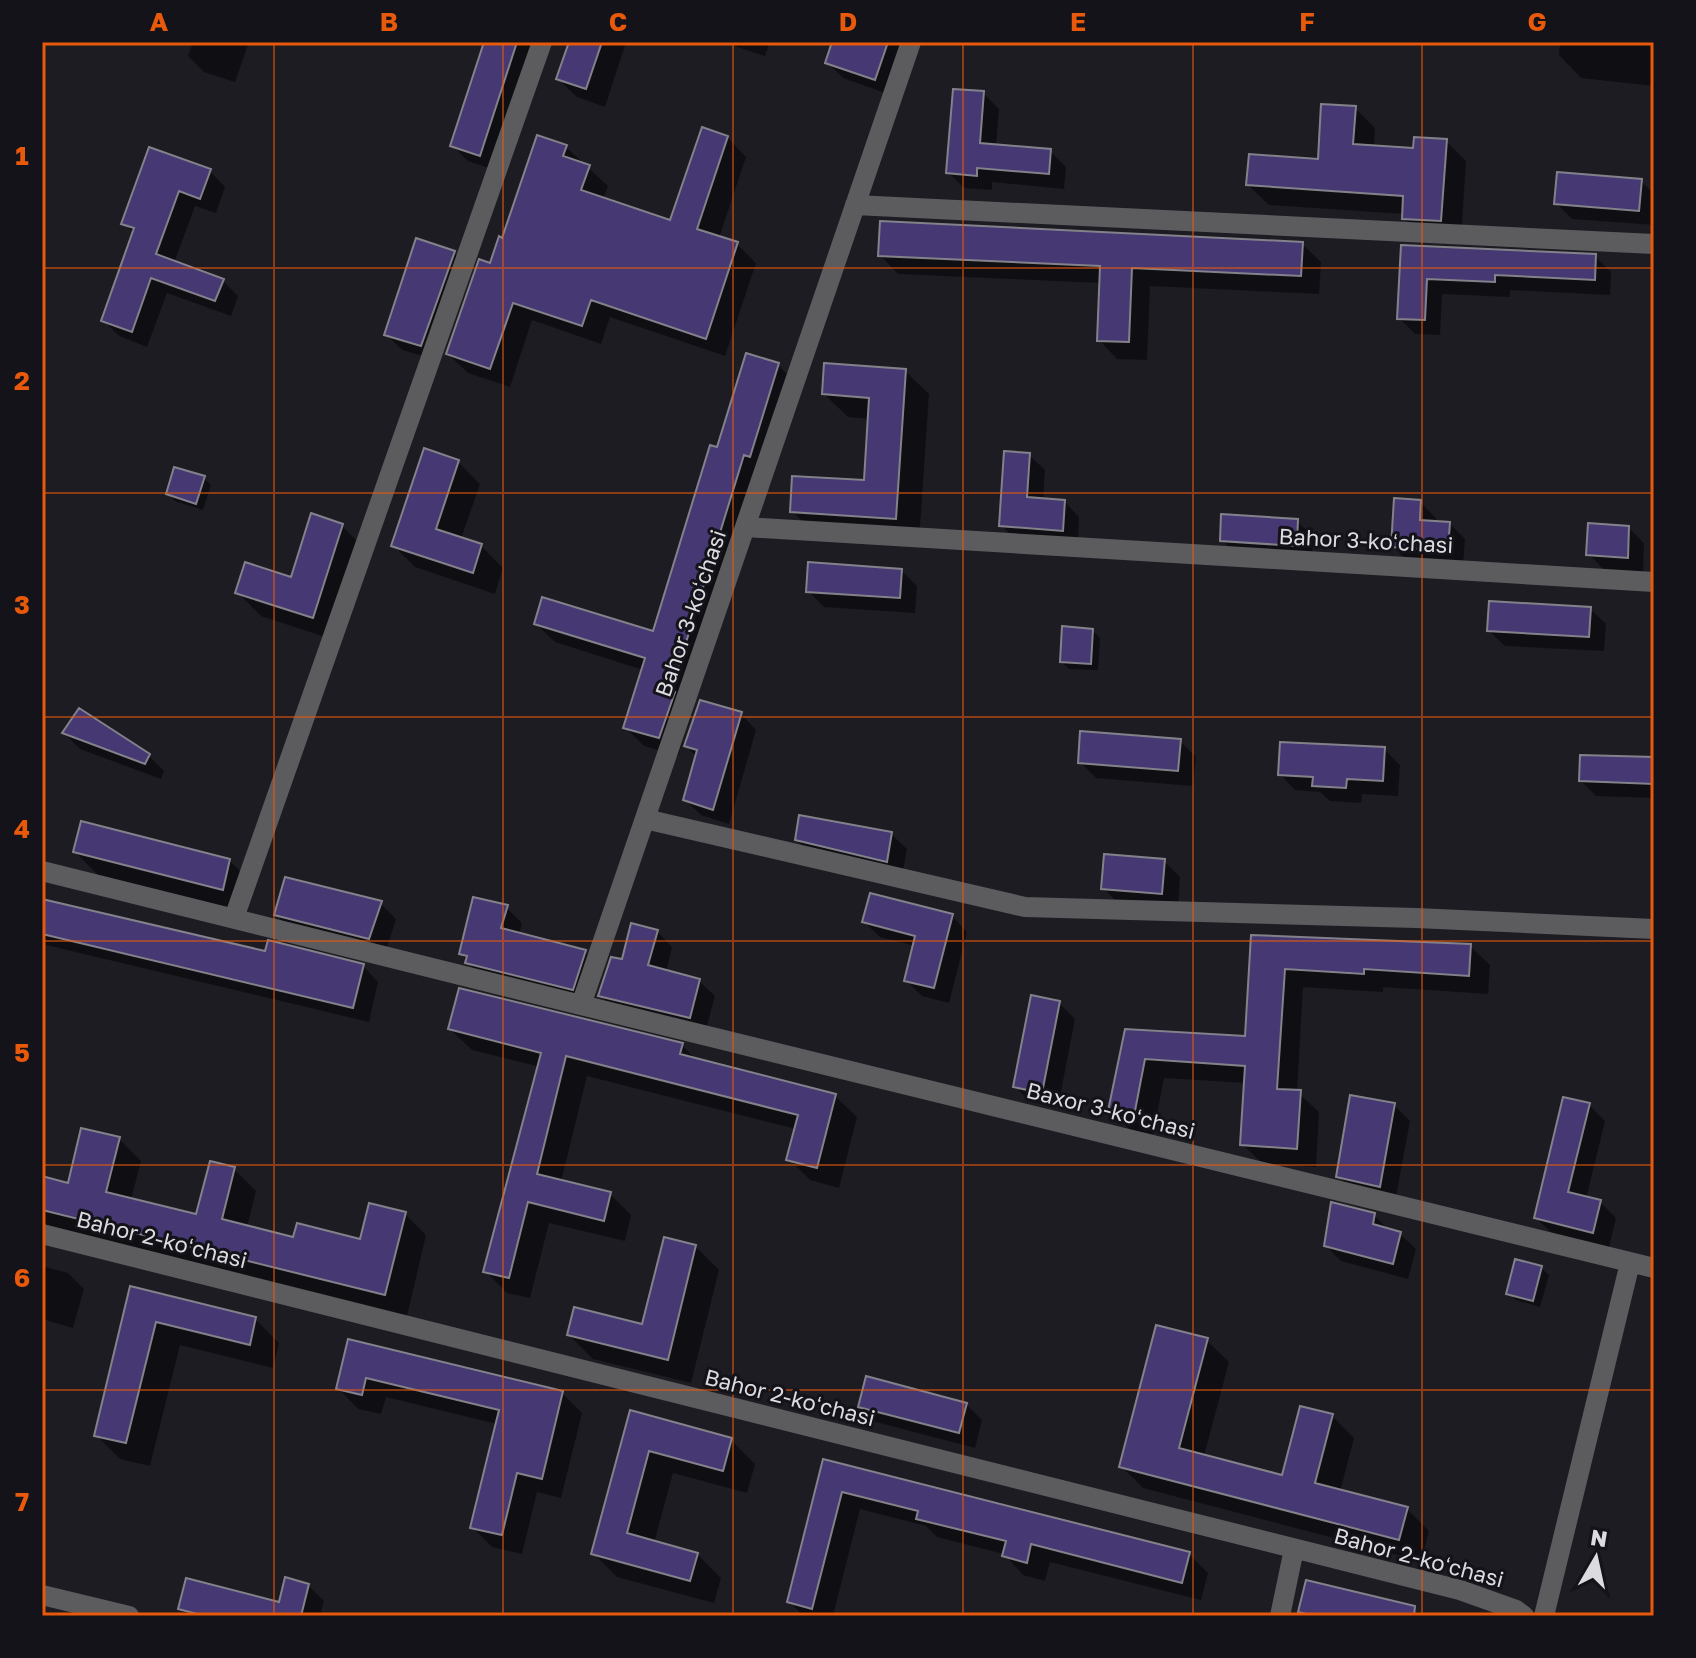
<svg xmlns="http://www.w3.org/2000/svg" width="1696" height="1658" font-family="'Golos Text',sans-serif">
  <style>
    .shadow { fill: #0007 }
    .building { fill: #453873; stroke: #83828a; stroke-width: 2 }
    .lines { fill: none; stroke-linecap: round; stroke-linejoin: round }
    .minor { stroke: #5c5c5f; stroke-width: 20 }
    .grid { fill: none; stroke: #e8590c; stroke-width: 2; stroke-opacity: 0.55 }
    .labels { text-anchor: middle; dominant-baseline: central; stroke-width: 6; stroke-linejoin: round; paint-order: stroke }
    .street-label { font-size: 22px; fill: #dcdce0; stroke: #141319 }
    .neatline { fill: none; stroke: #e8590c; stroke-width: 3 }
    .grid-label { font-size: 26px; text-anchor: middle; font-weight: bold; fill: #e8590c }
  </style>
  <rect width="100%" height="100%" fill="#1d1c23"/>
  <path class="shadow" d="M193,42H249L235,82L204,72L188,56Z
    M486,42H537L495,170L468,161L453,146Z
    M571,42H626L605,107L577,97L558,79Z
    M722,42H770L765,56Z
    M834,42H909L891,95L843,78L827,62Z
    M1560,42H1654V86L1581,78L1559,55Z
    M983,93L999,109L996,146L1050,151L1066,167L1064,189L992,182V190L964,188L948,172Z
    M1355,108L1375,128L1374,147L1415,150L1446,141L1466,161L1461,240L1424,238L1404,218V214L1269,205L1248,185L1320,161Z
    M727,137L746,157L719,238L737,244L756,263L725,356L610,317L601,344L532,320L510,387L468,373L448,354L503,240L566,147L608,186L603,199L672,222Z
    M210,171L225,187L216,213L195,206L174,263L223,281L238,296L231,316L167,293L147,347L119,336L103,320L134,234L124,223Z
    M1641,181L1654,194V225L1572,219L1556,203Z
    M1302,244L1321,262L1319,294L1150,286L1147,360L1117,359L1099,340L1102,283L898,274L880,255Z
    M1403,247L1595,256L1611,272L1610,295L1510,290V297L1442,294L1440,335L1415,334L1399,318Z
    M454,253L469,269L437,360L402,350L386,334Z
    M778,365L797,384L689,709L692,713L678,756L644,746L625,727L643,670L555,642L536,624L654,634L718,450Z
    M905,371L929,394L919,542L816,535L792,511L865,482L870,419L848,417L824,394Z
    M1029,455L1045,470L1043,500L1064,501L1079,517L1078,545L1017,541L1001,525Z
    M458,462L480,484L461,539L481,546L503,568L495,594L415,567L393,545Z
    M204,478L211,485L203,510L175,501L168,494Z
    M1420,502L1436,518V523H1449L1465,539L1463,566L1409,562L1393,547Z
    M1297,521L1313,537L1312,560L1237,556L1222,540Z
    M342,526L366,550L337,641L261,616L237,592L292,580Z
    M1629,528L1644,543L1643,573L1604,570L1589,554Z
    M902,571L917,586L915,613L824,607L808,591Z
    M1590,609L1606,624L1604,651L1505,646L1489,631Z
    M1092,630L1100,638L1098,670L1069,669L1062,662Z
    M741,714L756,730L729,824L701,815L685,800L697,757L686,746Z
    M64,733L149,756L164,771L161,779L80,749Z
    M1180,741L1196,757L1193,786L1096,778L1080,762Z
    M1384,749L1400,765L1398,796L1362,794L1361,803L1330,801L1320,792L1295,790L1280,774Z
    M1654,759V798L1596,796L1581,781Z
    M891,834L907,849L902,876L812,855L797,840Z
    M75,852L229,860L253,884L246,912L99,876Z
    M1164,861L1180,877L1178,909L1119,904L1103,888Z
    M42,901L266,954L363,966L378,982L369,1022L42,944Z
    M380,903L396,919L385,953L292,930L276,915Z
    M506,907L522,923L519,935L585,952L601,967L588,1004L483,978L467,962L461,953Z
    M952,916L967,932L949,1003L922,996L906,980L915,946L880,937L864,922Z
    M657,931L672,947L666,972L699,981L715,996L705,1033L616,1011L600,995L623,962Z
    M1253,937L1470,946L1490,965L1488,994L1383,987V992L1303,987L1297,1092L1319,1112L1316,1167L1262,1163L1242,1144L1246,1083L1164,1078L1153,1134L1130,1130L1110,1110L1126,1031L1246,1038Z
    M1059,1003L1075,1019L1058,1107L1031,1102L1015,1087Z
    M450,1029L682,1045L697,1061L835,1096L857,1117L839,1188L810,1180L789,1159L796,1129L587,1076L561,1182L610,1194L631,1215L625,1241L549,1223L530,1298L507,1293L485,1271L540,1067L472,1050Z
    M1394,1105L1410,1121L1395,1202L1354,1192L1338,1176Z
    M1589,1105L1605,1121L1586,1199L1600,1202L1616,1218L1609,1247L1552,1233L1536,1218Z
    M119,1139L141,1161L131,1200L198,1217L234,1169L256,1191L247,1227L295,1239L362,1242L405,1214L426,1235L407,1316L42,1225V1178L69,1185Z
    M1374,1215L1390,1231L1400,1234L1416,1249L1408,1279L1341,1261L1326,1246Z
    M695,1246L719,1270L691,1383L593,1359L569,1335L644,1327Z
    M42,1266L68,1273L84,1289L73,1328L42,1319Z
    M1541,1268L1549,1275L1540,1307L1516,1300L1508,1293Z
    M132,1288L255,1319L279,1343L273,1368L180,1345L150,1466L120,1459L96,1435Z
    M1206,1340L1229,1362L1204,1456L1284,1477L1332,1416L1354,1438L1340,1492L1407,1509L1429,1531L1421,1561L1143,1488L1121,1466Z
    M350,1342L562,1393L582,1413L561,1498L537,1492L522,1554L492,1547L472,1527L497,1424L386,1397L381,1414L358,1409L338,1388Z
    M966,1404L982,1420L975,1448L876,1422L861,1406Z
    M631,1413L731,1440L755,1464L747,1493L673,1473L654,1543L697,1554L721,1578L714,1603L617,1577L593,1553Z
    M824,1462L1189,1554L1208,1573L1201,1600L1050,1562L1045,1581L1023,1575L1004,1554L937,1537L926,1526L860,1509L833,1616H803L789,1601Z
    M308,1585L324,1601L320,1616H188L180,1609L280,1604Z"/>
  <path class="building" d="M484,42H517L480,156L450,146Z
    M569,42H602L586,89L556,79Z
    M832,42H888L875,80L825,63Z
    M953,89L984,91L980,143L1051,149L1049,174L977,168V176L946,173Z
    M1321,104L1356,106L1353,144L1413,148L1414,137L1447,139L1441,221L1402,219L1403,196L1246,185L1249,154L1318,159Z
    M702,127L728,136L697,229L738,242L706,339L591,300L582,326L513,303L490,369L446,354L479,259L490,263L499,236L502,238L537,135L567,145L563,156L590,165L581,190L670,220Z
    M149,147L211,169L200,199L179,191L156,254L224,279L215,301L151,278L132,332L101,321L134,228L121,224Z
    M1557,172L1642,179L1639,211L1554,204Z
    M880,221L1303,242L1301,276L1132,268L1129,342L1097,341L1100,266L878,256Z
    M416,238L455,251L421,346L384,335Z
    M1401,245L1596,254L1595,280L1495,275V282L1427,279L1425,320L1397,319Z
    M746,353L779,363L750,457L744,455L671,691L675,692L659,738L623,728L645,658L534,624L542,597L653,631L710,445L717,447Z
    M824,363L906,369L896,519L790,512L792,476L864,480L869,398L822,394Z
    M424,448L459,460L436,529L482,544L473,573L391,546Z
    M1004,451L1030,453L1027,497L1065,500L1063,531L999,526Z
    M174,467L205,476L196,504L166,494Z
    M1394,498L1421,500L1420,520L1450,522L1448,551L1391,547Z
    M311,513L343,524L313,618L235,593L245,562L291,577Z
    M1221,514L1298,519L1297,546L1220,541Z
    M1588,523L1629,526L1628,558L1586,555Z
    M808,562L902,569L900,598L806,592Z
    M1489,601L1591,607L1589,637L1487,631Z
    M1062,626L1093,629L1091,664L1060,662Z
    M700,700L742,712L713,810L683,800L697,750L684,746Z
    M79,708L150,754L145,764L62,733Z
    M1080,731L1181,739L1178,771L1078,763Z
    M1280,742L1385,747L1383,781L1347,779L1346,788L1312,786L1313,777L1278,775Z
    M1580,755L1654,757V784L1579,781Z
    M799,815L892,832L887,862L795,840Z
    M81,821L230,859L223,890L73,852Z
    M1104,854L1165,859L1162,894L1101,889Z
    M285,877L382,901L369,939L274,915Z
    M870,893L953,914L934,988L904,981L915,936L862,922Z
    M473,897L508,905L501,928L586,950L573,990L465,963L467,956L459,954Z
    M42,899L265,951L268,940L364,964L353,1008L42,934Z
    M631,923L658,930L648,965L700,979L690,1018L598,996L611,957L622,959Z
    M1251,935L1471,944L1469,976L1364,969V974L1285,969L1277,1089L1301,1090L1297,1149L1240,1145L1245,1066L1145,1059L1134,1116L1108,1111L1125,1029L1245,1036Z
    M459,988L683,1043L680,1054L836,1094L817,1168L786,1160L798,1115L566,1056L537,1174L611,1192L604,1221L528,1202L509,1278L483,1272L541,1053L448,1029Z
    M1031,995L1060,1001L1042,1093L1013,1087Z
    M1350,1095L1395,1103L1380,1187L1336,1177Z
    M1563,1097L1590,1103L1568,1192L1601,1200L1593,1233L1534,1218Z
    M81,1128L120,1137L106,1192L196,1214L210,1161L235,1167L222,1219L293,1237L297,1223L360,1239L369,1203L406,1212L385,1295L42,1210V1176L68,1183Z
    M1331,1202L1375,1213L1373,1224L1401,1232L1393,1264L1324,1246Z
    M664,1237L696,1245L668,1360L567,1335L574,1307L642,1324Z
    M1515,1259L1542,1266L1533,1301L1506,1294Z
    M130,1286L256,1317L250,1345L156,1322L126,1443L94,1436Z
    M1156,1325L1208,1338L1179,1448L1282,1475L1300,1406L1333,1414L1315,1483L1408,1507L1399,1540L1119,1467Z
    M348,1339L563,1391L542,1479L517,1473L502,1535L470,1528L499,1410L366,1378L362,1395L336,1389Z
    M866,1376L967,1403L959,1433L858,1407Z
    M630,1410L732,1438L723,1471L649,1451L627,1533L698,1553L690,1581L591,1554Z
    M823,1459L1190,1552L1182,1583L1031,1544L1027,1563L1002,1556L1006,1541L916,1519L918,1511L842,1492L812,1609L787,1602Z
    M285,1577L309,1584L301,1616H205L178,1609L186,1578L279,1602Z
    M1306,1580L1415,1606L1414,1616H1315L1298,1612Z"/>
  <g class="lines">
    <path class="minor" d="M855,205L1654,244
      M745,527L911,42
      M645,819L1025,907L1416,918L1654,929
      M42,871L581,1005L745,527L1654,582
      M234,918L542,42
      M581,1005L1654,1268
      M42,1234L1460,1590L1516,1610L1524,1616
      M42,1595L129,1616
      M1280,1616L1294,1549
      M1544,1616L1630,1263"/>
  </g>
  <path class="grid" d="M274,42V1616M503,42V1616M733,42V1616M963,42V1616M1193,42V1616M1422,42V1616M42,268H1654M42,493H1654M42,717H1654M42,941H1654M42,1165H1654M42,1390H1654"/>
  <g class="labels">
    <g class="street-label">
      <text transform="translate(1366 540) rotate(3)">Bahor 3-koʻchasi</text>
      <text transform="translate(690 613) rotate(-71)">Bahor 3-koʻchasi</text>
      <text transform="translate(1111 1110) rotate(14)">Baxor 3-koʻchasi</text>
      <text transform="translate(162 1239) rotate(14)">Bahor 2-koʻchasi</text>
      <text transform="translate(790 1397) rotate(14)">Bahor 2-koʻchasi</text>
      <text transform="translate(1419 1557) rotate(15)">Bahor 2-koʻchasi</text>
    </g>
  </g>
  <rect width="1696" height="1658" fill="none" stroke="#141319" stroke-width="88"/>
  <g transform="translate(1596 1558) rotate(9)" stroke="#141319" stroke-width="6" paint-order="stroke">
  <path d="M0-6L14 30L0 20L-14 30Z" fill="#dcdce0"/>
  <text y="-12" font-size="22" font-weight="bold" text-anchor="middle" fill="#dcdce0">N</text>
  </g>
  <rect x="44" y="44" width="1608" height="1570" class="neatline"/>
  <g class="grid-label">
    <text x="159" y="31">A</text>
    <text x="389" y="31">B</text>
    <text x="618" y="31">C</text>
    <text x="848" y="31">D</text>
    <text x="1078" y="31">E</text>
    <text x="1307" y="31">F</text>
    <text x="1537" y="31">G</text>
    <text x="22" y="165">1</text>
    <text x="22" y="390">2</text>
    <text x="22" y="614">3</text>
    <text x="22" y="838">4</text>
    <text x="22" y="1062">5</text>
    <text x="22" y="1287">6</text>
    <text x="22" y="1511">7</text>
  </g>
</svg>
